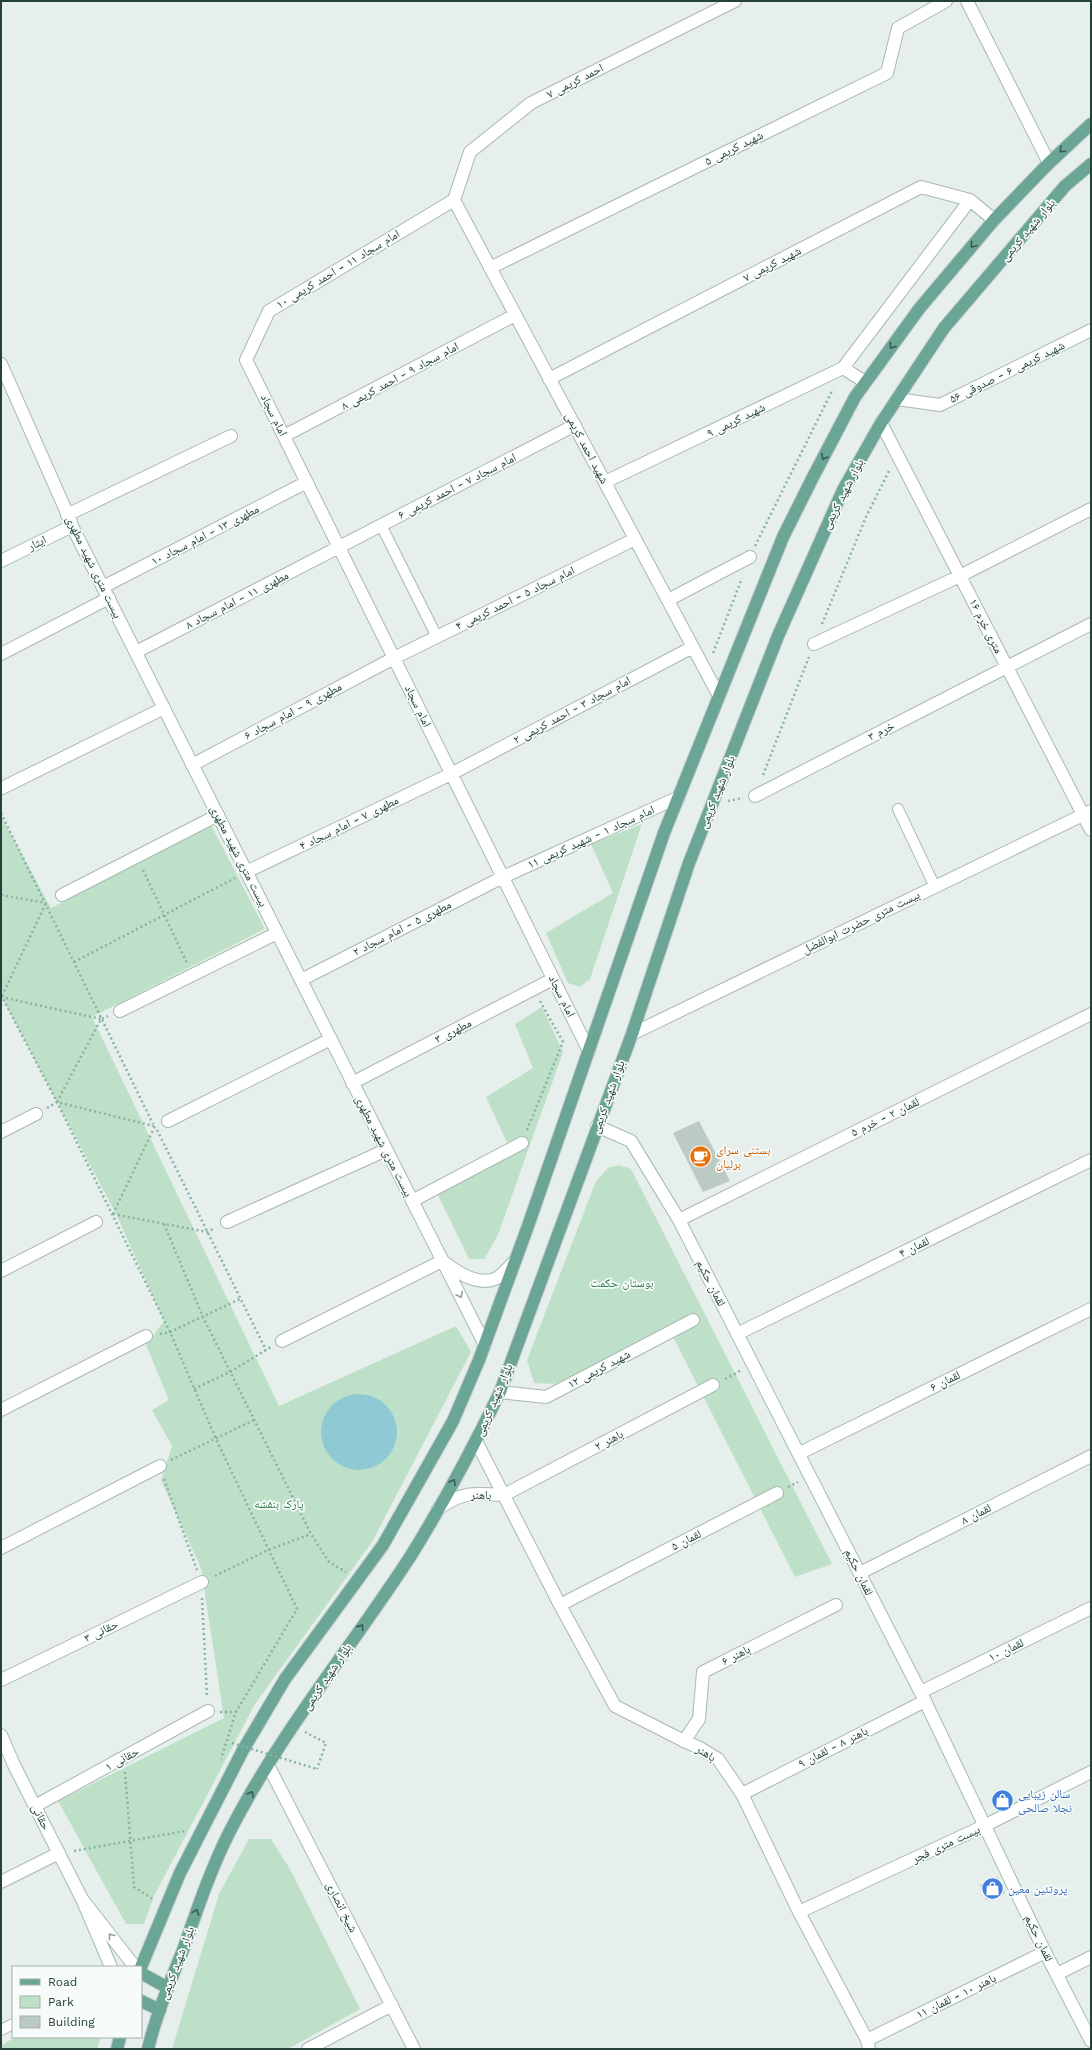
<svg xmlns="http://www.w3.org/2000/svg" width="1092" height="2050" font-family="'Work Sans','Noto Naskh Arabic',sans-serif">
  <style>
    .green { fill: #bfe0c8 }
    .water { fill: #8ec9d4 }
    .building { fill: #bbcac4 }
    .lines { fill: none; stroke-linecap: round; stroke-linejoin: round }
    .service-casing { stroke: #a8b8b2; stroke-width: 12 }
    .minor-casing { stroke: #a8b8b2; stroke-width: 14 }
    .tertiary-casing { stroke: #a8b8b2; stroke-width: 14 }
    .secondary-casing { stroke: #a4bbb3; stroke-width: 14 }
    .primary-casing { stroke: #c2cac8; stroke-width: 14 }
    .path { stroke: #86b3a5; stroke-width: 2.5; stroke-dasharray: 2 3; stroke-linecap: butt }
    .service { stroke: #fff; stroke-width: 10 }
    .minor { stroke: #fff; stroke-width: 12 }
    .tertiary { stroke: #fff; stroke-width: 12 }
    .secondary { stroke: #fff; stroke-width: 12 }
    .primary { stroke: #6aa596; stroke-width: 12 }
    .path-bridge { stroke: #86b3a5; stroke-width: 2.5; stroke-dasharray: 2 3; stroke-linecap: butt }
    .oneway { stroke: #365b51 }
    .oneway2 { stroke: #92a09c }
    .labels { text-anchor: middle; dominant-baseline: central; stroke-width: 3.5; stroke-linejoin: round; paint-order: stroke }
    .street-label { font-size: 12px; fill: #24423a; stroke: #f7fbf9 }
    .food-label { font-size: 12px; fill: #c56008; stroke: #f7fbf9; text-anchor: start }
    .park-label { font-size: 12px; fill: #2d7a4b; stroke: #f7fbf9 }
    .shop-label { font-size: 12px; fill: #366cbe; stroke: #f7fbf9; text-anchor: start }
  </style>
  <rect width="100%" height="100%" fill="#e6efeb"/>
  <path class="green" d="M1,816L51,908L211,825L265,929L92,1017L279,1406L456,1326L471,1352L372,1542L255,1704L154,1896L144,1924H126L58,1801L224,1718L201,1568L161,1480L172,1446L152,1410L169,1400L146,1345L164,1321L117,1216L2,997Z
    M642,824L590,979L580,987L568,983L546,933L613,893L591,844Z
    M542,1007L563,1052L498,1235L484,1259H469L434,1187L508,1145L486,1097L533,1068L515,1024Z
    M619,1165L631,1169L832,1564L795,1577L668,1327L565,1381L554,1384L534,1383L527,1360L596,1181L608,1168Z
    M249,1839H271L290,1869L360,2009L288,2049H172L219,1894Z
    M15,2037H101L97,2049H1V2046Z"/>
  <path class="water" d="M321 1432a38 38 0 1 1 76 0a38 38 0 1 1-76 0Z"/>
  <path class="building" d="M699,1121L730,1181L703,1192L673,1133Z
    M998,1877L1005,1893L986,1900L980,1885Z"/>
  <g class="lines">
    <defs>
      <path id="service" d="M381,525L437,637
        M898,809L935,887
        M1,2030L13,2024"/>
      <path id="minor" d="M967,1L1049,163
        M454,200L269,311L246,360L589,1051
        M454,200L719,696
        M454,200L470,152L531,103L735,1
        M490,268L887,73L898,28L946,1
        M1,364L71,522
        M843,368L865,382
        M549,379L921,187L970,200L994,220
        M897,399L940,405L1091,330
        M881,423L1091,830
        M284,436L515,315
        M605,482L843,368L970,200
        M67,515L231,436
        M103,587L307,482
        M668,600L750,557
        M814,644L960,576L1091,509
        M136,652L575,425
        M1,654L109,598
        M192,765L394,658L635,539
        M2,788L164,708
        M755,796L1091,624
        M246,872L451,774L693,647
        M62,895L218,815
        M301,980L503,877L679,797
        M120,1011L277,933
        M352,1083L553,979
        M168,1121L331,1039
        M1,1132L36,1114
        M412,1201L522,1143
        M679,1220L1091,1014
        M227,1222L386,1150
        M1,1271L96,1222
        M737,1334L1091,1160
        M282,1341L442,1261
        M500,1392L546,1397L693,1320
        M1,1410L146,1336
        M800,1453L1091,1309
        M504,1495L713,1385
        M1,1548L160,1466
        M860,1573L1091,1456
        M560,1605L777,1493
        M1,1680L202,1582
        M921,1692L1091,1608
        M684,1741L699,1719L703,1672L836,1605
        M268,1765L414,2049
        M742,1794L925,1701
        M35,1806L208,1711
        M1,1882L59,1853
        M1057,1974L1091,1957
        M867,2040L1045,1952
        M308,2049L392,2005"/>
      <path id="tertiary" d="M632,1034L1091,811
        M476,1441L560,1605L615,1706L684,1741L700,1748L718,1759L742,1794L799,1912L867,2040L869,2049
        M438,1509C462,1491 476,1493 504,1495
        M799,1912L986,1825L1091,1772"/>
      <path id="secondary" d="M1,561L72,526L485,1345
        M597,1126L631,1141L679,1220L925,1701L1045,1952L1091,2041
        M444,1262C458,1273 479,1287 497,1278C503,1274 510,1266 515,1261
        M1,1735L14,1765L82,1899
        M111,1967L82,1899L135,1967"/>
      <path id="primary" d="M141,1967L180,1873L243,1750L285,1679L383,1545L453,1421L479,1360L528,1226L664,833L783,537L812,479L855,397L919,309L994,220L1049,163L1091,124
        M141,1973L168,1988
        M141,2001L160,2010
        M117,2049L120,2037
        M148,2049C156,2015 170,1982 183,1950C197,1910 211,1868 230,1831C280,1733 351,1648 410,1557C443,1504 473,1448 500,1392L632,1034L689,863L778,636L843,490L881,423L944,328L1065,186L1091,164"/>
    </defs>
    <use href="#service" class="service-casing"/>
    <use href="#minor" class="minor-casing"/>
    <use href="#tertiary" class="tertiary-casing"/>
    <use href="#secondary" class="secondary-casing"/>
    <use href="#primary" class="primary-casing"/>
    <path class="path" d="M755,546L833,389
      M822,624L866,517L889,471
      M713,653L742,578
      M763,775L809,657
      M728,801L743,798
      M1,813L153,1124
      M143,870L187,963
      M1,895L46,903
      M74,962L235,878
      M1,995L57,1102L170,1332L216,1439L297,1609L236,1712L221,1759
      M2,996L46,903
      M1,997L101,1019
      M57,1102L101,1019L108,1016
      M47,1108L57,1102L154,1126
      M157,1130L266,1350
      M527,1130L563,1042L540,1001
      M113,1214L207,1232L215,1228
      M113,1214L155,1126
      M164,1224L203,1317L311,1534L329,1562L346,1572
      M160,1334L170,1332L240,1299
      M725,1379L740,1371
      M194,1389L230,1372L271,1347
      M171,1460L254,1420
      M164,1479L197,1570
      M788,1487L798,1482
      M215,1576L268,1550L311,1534
      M202,1598L207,1697
      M220,1712H236
      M305,1732L326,1743L317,1769
      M125,1772L134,1887L153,1899
      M74,1851L185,1831"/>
    <use href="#service" class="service"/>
    <use href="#minor" class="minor"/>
    <use href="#tertiary" class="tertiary"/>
    <use href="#secondary" class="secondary"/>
    <use href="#primary" class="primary"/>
    <path class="path-bridge" d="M232,1743L317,1769"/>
  </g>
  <defs><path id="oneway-chevron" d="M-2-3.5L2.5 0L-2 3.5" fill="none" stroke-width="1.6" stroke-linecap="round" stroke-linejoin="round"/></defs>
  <g class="oneway">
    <use href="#oneway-chevron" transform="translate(1062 150) rotate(137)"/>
    <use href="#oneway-chevron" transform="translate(973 245) rotate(130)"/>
    <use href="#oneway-chevron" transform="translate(892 346) rotate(126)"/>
    <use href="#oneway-chevron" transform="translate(824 457) rotate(118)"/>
    <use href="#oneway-chevron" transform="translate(453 1482) rotate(-61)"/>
    <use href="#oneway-chevron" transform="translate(361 1627) rotate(-55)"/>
    <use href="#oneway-chevron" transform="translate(251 1794) rotate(-60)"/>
    <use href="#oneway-chevron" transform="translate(196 1912) rotate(-70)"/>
  </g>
  <g class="oneway2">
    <use href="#oneway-chevron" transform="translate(460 1295) rotate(63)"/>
    <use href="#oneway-chevron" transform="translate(111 1936) rotate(-128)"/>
  </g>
  <defs>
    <symbol id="cafe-disc" viewBox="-11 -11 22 22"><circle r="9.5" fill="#e8710a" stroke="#f7fbf9"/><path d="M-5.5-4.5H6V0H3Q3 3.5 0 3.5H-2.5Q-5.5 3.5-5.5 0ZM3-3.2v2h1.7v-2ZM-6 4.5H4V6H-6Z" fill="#fff"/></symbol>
    <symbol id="shop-disc" viewBox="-11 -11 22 22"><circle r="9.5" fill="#3f7fe0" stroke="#f7fbf9"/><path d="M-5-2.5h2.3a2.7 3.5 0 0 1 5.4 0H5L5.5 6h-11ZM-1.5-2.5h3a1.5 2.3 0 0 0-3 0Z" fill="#fff"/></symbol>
  </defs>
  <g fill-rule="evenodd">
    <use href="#cafe-disc" x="688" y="1144" width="25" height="25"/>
    <use href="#shop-disc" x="990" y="1788" width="25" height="25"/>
    <use href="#shop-disc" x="980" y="1876" width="25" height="25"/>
  </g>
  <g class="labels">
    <g class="street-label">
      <text transform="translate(575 81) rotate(-27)">احمد کریمی ۷</text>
      <text transform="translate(734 148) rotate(-26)">شهید کریمی ۵</text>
      <text transform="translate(1028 230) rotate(-50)">بلوار شهید کریمی</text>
      <text transform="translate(772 264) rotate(-27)">شهید کریمی ۷</text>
      <text transform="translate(338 269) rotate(-31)">امام سجاد ۱۱ - احمد کریمی ۱۰</text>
      <text transform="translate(1007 372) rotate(-26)">شهید کریمی ۶ - صدوقی ۵۶</text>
      <text transform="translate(400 376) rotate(-28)">امام سجاد ۹ - احمد کریمی ۸</text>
      <text transform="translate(274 415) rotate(64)">امام سجاد</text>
      <text transform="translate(736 420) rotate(-26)">شهید کریمی ۹</text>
      <text transform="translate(587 448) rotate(62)">شهید احمد کریمی</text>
      <text transform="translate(457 486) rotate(-27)">امام سجاد ۷ - احمد کریمی ۶</text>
      <text transform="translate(843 494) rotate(-63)">بلوار شهید کریمی</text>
      <text transform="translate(205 535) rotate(-27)">مطهری ۱۳ - امام سجاد ۱۰</text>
      <text transform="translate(37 543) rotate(-27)">ایثار</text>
      <text transform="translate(94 567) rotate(64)">بیست متری شهید مطهری</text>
      <text transform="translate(515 598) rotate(-26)">امام سجاد ۵ - احمد کریمی ۴</text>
      <text transform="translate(237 600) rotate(-27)">مطهری ۱۱ - امام سجاد ۸</text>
      <text transform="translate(986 626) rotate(63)">۱۶ متری خرم</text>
      <text transform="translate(418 706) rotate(64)">امام سجاد</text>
      <text transform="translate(572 710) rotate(-28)">امام سجاد ۳ - احمد کریمی ۲</text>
      <text transform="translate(293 711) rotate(-28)">مطهری ۹ - امام سجاد ۶</text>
      <text transform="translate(881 731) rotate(-27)">خرم ۳</text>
      <text transform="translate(717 792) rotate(-68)">بلوار شهید کریمی</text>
      <text transform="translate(349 823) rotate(-26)">مطهری ۷ - امام سجاد ۴</text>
      <text transform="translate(591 837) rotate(-24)">امام سجاد ۱ - شهید کریمی ۱۱</text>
      <text transform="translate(239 856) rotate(63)">بیست متری شهید مطهری</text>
      <text transform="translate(861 922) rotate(-26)">بیست متری حضرت ابوالفضل</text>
      <text transform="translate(402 928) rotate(-27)">مطهری ۵ - امام سجاد ۲</text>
      <text transform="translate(562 996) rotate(64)">امام سجاد</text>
      <text transform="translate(453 1031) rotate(-27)">مطهری ۳</text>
      <text transform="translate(608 1097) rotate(-70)">بلوار شهید کریمی</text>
      <text transform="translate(885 1117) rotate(-26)">لقمان ۲ - خرم ۵</text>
      <text transform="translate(384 1146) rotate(63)">بیست متری شهید مطهری</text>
      <text transform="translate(914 1247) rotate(-26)">لقمان ۴</text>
      <text transform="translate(711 1283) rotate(63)">لقمان حکیم</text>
      <text transform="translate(599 1369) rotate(-28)">شهید کریمی ۱۲</text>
      <text transform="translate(945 1381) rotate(-26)">لقمان ۶</text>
      <text transform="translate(494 1400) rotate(-67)">بلوار شهید کریمی</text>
      <text transform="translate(609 1440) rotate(-28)">باهنر ۲</text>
      <text x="481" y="1495">باهنر</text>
      <text transform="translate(976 1514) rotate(-27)">لقمان ۸</text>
      <text transform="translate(686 1540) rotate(-27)">لقمان ۵</text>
      <text transform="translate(859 1572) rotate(64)">لقمان حکیم</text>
      <text transform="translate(101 1631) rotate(-26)">حقانی ۳</text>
      <text transform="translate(1006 1650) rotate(-26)">لقمان ۱۰</text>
      <text transform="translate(736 1655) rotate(-27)">باهنر ۶</text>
      <text transform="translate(327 1677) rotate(-56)">بلوار شهید کریمی</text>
      <text transform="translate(833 1747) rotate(-27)">باهنر ۸ - لقمان ۹</text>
      <text transform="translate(706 1753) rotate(32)">باهنر</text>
      <text transform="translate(122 1759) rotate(-29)">حقانی ۱</text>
      <text transform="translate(41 1817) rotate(63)">حقانی</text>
      <text transform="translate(946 1844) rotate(-25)">بیست متری فجر</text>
      <text transform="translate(342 1907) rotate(63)">شیخ انصاری</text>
      <text transform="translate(1039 1938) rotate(64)">لقمان حکیم</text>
      <text transform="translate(177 1963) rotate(-69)">بلوار شهید کریمی</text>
      <text transform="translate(956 1996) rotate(-26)">باهنر ۱۰ - لقمان ۱۱</text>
    </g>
    <g class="food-label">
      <text x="716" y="1150">بستنی سرای<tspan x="716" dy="14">برلیان</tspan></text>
    </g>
    <g class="park-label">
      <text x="622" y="1283">بوستان حکمت</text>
      <text x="279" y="1504">پارک بنفشه</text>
    </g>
    <g class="shop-label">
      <text x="1018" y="1794">سالن زیبایی<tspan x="1018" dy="14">نجلا صالحی</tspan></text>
      <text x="1008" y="1889">پروتئین معین</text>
    </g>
  </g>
  <rect width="1092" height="2050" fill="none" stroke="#24423a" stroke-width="4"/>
  <rect x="12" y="1966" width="130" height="72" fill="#f7fbf9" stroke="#a3b1ad"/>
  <rect x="20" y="1979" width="20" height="6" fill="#6aa596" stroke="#a3b1ad"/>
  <text x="48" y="1986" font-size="12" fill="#24423a">Road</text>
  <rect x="20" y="1996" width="20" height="12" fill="#bfe0c8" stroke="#a3b1ad"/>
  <text x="48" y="2006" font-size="12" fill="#24423a">Park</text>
  <rect x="20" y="2016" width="20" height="12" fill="#bbcac4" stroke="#a3b1ad"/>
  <text x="48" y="2026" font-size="12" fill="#24423a">Building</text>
</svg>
